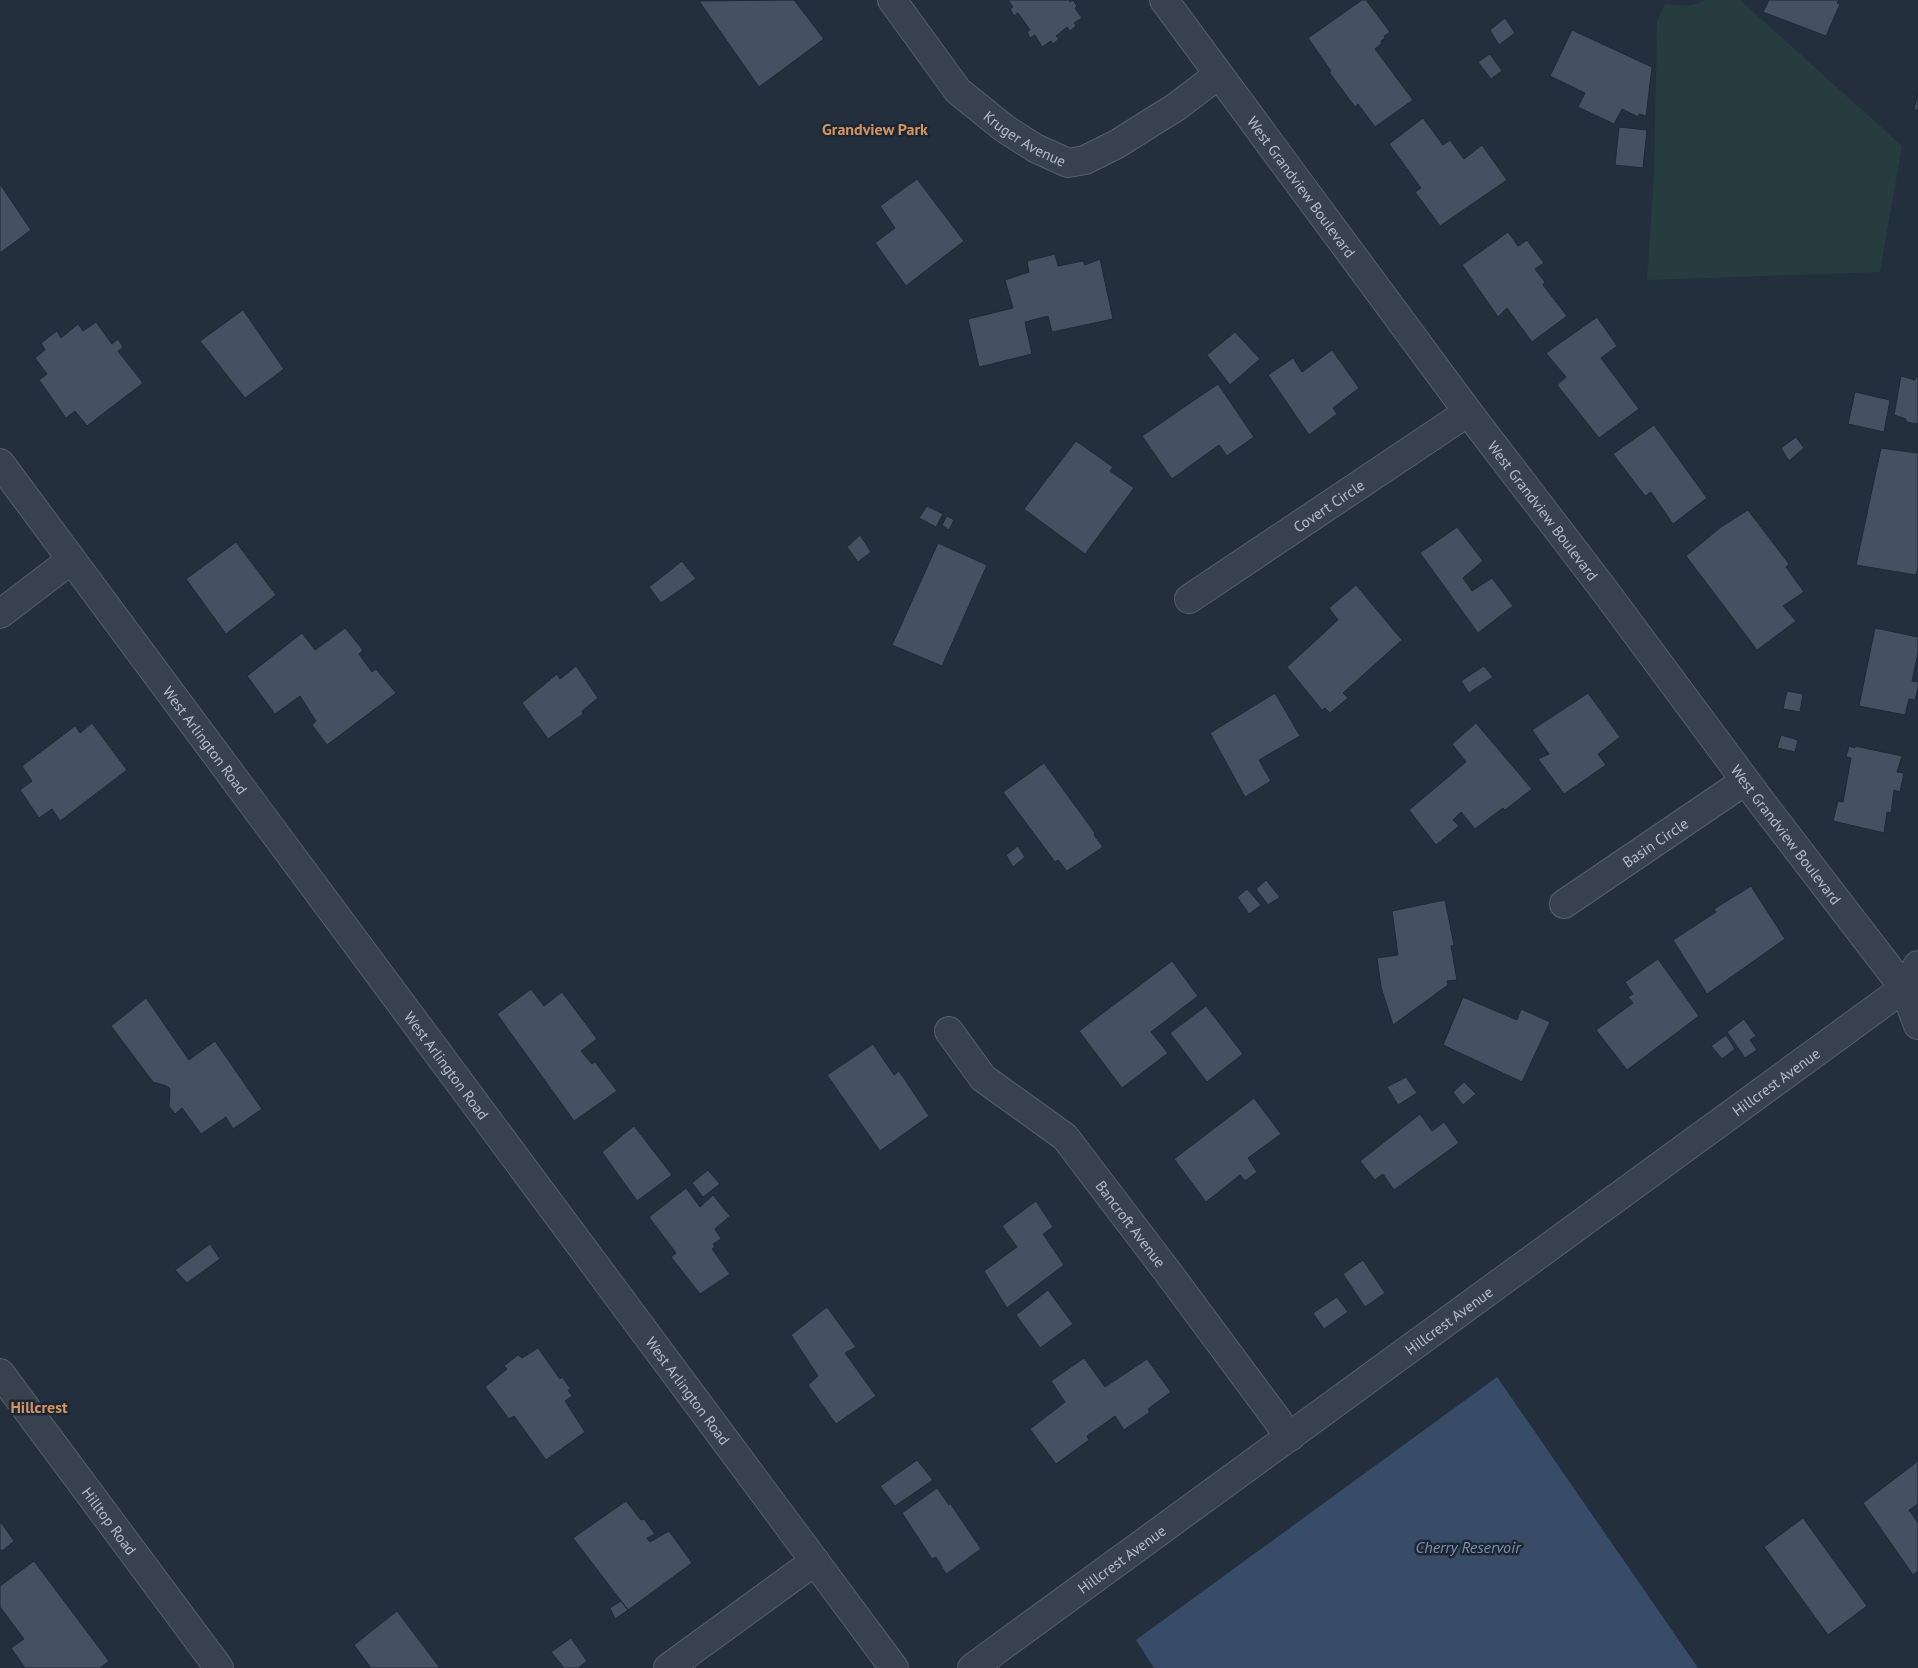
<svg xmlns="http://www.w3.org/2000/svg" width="1918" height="1668" font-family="'PT Sans',sans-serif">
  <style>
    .green { fill: #263c3f }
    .water { fill: #394c67 }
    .building { fill: #455162; stroke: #1f2835 }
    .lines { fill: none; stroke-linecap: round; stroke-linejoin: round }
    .minor-casing { stroke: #565f6c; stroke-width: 30 }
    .minor { stroke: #38414e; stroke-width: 28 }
    .labels { text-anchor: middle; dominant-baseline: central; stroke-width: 5; stroke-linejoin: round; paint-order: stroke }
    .street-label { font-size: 15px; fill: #b4bcc9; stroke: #1d2633 }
    .neighbourhood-label { font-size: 16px; font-weight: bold; fill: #d59563; stroke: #1d2633 }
    .water-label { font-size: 16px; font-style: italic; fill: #7c92b1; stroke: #1d2633 }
  </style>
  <rect width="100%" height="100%" fill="#242f3e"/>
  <path class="green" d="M1705,0H1740L1902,146L1880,272L1647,280L1654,173L1657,22L1665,4C1678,5 1693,8 1705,0Z"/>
  <path class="water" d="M1497,1377L1698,1668H1154L1136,1640Z"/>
  <path class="building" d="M794,0L824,39L759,87L699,1Z
    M1008,0H1069L1070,2L1073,0L1077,6L1075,8L1082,18L1074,23L1076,26L1070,31L1067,27L1056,36L1059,39L1053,44L1051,41L1042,47L1035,35L1030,38L1027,32L1030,30L1018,13L1014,16L1010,9L1013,7Z
    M1362,0H1366L1390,32L1384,36L1385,38L1381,41L1382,43L1375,49L1413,100L1375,127L1358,104L1355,107L1329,72L1331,71L1308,38Z
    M1769,0H1839L1837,3L1840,4L1826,36L1763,12Z
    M1505,18L1515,33L1499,45L1490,30Z
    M1572,30L1652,67L1646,116L1639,114L1638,117L1622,109L1614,124L1578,107L1585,93L1550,76Z
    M1490,54L1502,71L1491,79L1478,62Z
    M1918,93V110H1914Z
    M1423,118L1443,145L1450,140L1464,159L1482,145L1507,180L1440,226L1415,192L1421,188L1389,144Z
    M1619,127L1647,130L1643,168L1615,165Z
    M917,179L964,241L906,286L875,243L895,228L880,206Z
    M0,184L31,230L0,253Z
    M1508,232L1518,246L1527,240L1544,263L1535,269L1545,282L1543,285L1567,316L1532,342L1507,308L1498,317L1462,265Z
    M1055,254L1058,266L1083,261L1085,265L1100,259L1113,319L1052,332L1048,316L1025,322L1032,354L979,367L968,319L1013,308L1005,280L1029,272L1027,261Z
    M243,310L284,369L245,398L200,341Z
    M1597,317L1617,346L1601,358L1639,409L1599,438L1557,385L1566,377L1546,353Z
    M96,322L112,344L118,339L123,347L118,351L143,383L87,426L75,411L66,418L39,380L47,374L35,358L45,350L41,343L57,331L61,338L78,324L83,331Z
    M1235,332L1260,359L1230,385L1207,355Z
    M1332,350L1359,388L1333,408L1337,414L1309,435L1268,375L1293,358L1302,372Z
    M1901,376L1915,380L1916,377H1918V424L1906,422V419L1894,415Z
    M1218,384L1254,437L1227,456L1219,445L1172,479L1142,436Z
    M1855,392L1890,400L1884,432L1848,424Z
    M1654,425L1707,498L1673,524L1651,492L1645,496L1613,454Z
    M1796,437L1804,448L1789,461L1781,448Z
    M1076,441L1113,467L1110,471L1134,488L1085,554L1024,509Z
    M1881,448L1918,453V568L1916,575L1856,565Z
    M927,506L943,514L936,527L919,518Z
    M1748,510L1789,564L1786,567L1804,592L1783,606L1796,621L1757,650L1686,556L1721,527Z
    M947,516L954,520L949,530L942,525Z
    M1457,527L1483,561L1463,578L1472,591L1492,578L1513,606L1478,633L1420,553Z
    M860,535L871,552L858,562L847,547Z
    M236,542L276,595L226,634L186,579Z
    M938,543L987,565L942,666L892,645Z
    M682,561L696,579L661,603L649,587Z
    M1356,585L1402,640L1343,693L1348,698L1330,713L1325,708L1322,710L1287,667L1338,620L1329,608Z
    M345,628L363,650L359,654L372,672L376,669L396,693L327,745L312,725L316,721L300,696L275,714L247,676L302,633L315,650Z
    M1875,628L1918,637V653L1912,681L1918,682V687L1915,700L1909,699L1905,715L1859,706Z
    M576,666L598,698L582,711L583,714L548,739L522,703L557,674L560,679Z
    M1484,666L1493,677L1469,693L1461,681Z
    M1787,691L1803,694L1800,712L1783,709Z
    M1275,693L1300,736L1259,760L1271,781L1245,797L1210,733Z
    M1588,693L1620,737L1598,754L1606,765L1564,794L1538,759L1549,754L1532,730Z
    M92,723L127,770L60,821L52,809L39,818L20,790L32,781L22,766L75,726L80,733Z
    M1476,723L1532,789L1505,810L1503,808L1475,829L1461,812L1453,820L1459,826L1436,845L1409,810L1466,762L1452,744Z
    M1781,735L1798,740L1795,752L1777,748Z
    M1849,746L1855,748V746L1902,756L1897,772L1904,773L1900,792L1894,790L1891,813L1887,812L1884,833L1833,821L1838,801L1843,802L1851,758L1846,757Z
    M1044,763L1095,833L1094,835L1103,847L1067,871L1058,860L1055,862L1003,792Z
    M1018,846L1025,857L1013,867L1006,855Z
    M1266,880L1280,897L1268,905L1256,889Z
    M1751,886L1785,939L1707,994L1673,940L1716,912L1714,909Z
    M1247,889L1261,905L1249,914L1237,897Z
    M1445,900L1454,945L1451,946L1457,980L1447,981L1448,985L1393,1025L1381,987L1377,958L1398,955L1392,911Z
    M1658,959L1699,1016L1627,1070L1596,1030L1633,1003L1628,997L1633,994L1625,982Z
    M1172,961L1198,996L1151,1032L1168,1053L1122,1088L1079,1031Z
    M531,989L544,1006L562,992L597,1039L581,1051L592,1064L595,1062L617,1091L574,1121L497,1014Z
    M1463,997L1517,1020L1521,1009L1550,1022L1522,1082L1443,1045Z
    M146,998L189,1060L215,1041L262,1109L233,1129L226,1117L201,1134L182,1108L175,1114L169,1106L170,1089L167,1086L153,1082L111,1026Z
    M1206,1006L1243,1054L1207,1082L1170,1033Z
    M1744,1019L1756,1036L1750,1040L1757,1050L1745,1058L1727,1032Z
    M1726,1035L1735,1049L1722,1059L1711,1046Z
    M873,1044L894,1075L899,1071L929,1116L880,1151L827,1075Z
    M1406,1077L1417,1093L1398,1105L1387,1087Z
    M1464,1082L1476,1094L1463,1105L1453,1092Z
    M1254,1098L1281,1134L1248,1158L1257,1172L1245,1181L1240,1175L1206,1202L1174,1159Z
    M1420,1114L1432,1131L1444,1122L1459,1143L1394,1190L1383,1174L1375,1180L1360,1161Z
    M634,1126L672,1175L637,1201L602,1152Z
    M708,1170L720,1184L703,1197L692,1183Z
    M686,1188L700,1207L713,1195L730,1216L715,1229L721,1239L713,1244L715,1247L712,1249L730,1274L700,1294L671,1257L676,1253L649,1217Z
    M1036,1201L1053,1227L1043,1234L1064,1265L1007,1308L984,1271L1017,1247L1002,1226Z
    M210,1244L220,1259L187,1283L175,1270Z
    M1363,1260L1385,1293L1365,1307L1343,1274Z
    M1048,1290L1073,1324L1040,1348L1016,1315Z
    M1337,1297L1348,1312L1324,1329L1313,1313Z
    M827,1307L856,1347L845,1353L876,1396L836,1424L808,1385L818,1376L791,1335Z
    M538,1348L560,1379L562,1377L571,1389L568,1390L572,1396L565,1401L585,1432L546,1460L514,1416L509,1419L485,1387L507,1369L504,1366L518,1355L522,1358Z
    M1084,1358L1105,1387L1147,1359L1171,1392L1148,1409L1150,1412L1124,1430L1115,1416L1087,1436L1089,1440L1056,1464L1030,1429L1065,1402L1051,1381Z
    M917,1460L933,1480L895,1506L880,1486Z
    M1918,1461V1504L1909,1510L1918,1523V1571L1913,1575L1863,1503Z
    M937,1488L949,1505L950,1503L981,1549L946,1574L936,1557L932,1559L902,1513Z
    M626,1501L641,1520L644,1519L655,1534L647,1538L650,1542L669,1531L692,1563L628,1610L573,1538Z
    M1803,1518L1867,1606L1828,1635L1764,1547Z
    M0,1521L14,1541L2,1551L0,1549Z
    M34,1561L109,1661L100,1668H25L11,1648L24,1639L0,1607V1586Z
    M621,1601L628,1610L615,1619L610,1608Z
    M397,1611L440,1668H371L354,1645Z
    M571,1638L587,1661L578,1668H564L551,1652Z"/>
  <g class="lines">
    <defs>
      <g id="minor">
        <path id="s1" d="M892,0L958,91L1004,128L1035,148L1068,163L1085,160L1117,144L1176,107L1218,75"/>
        <path id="s2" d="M1164,0L1468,412L1605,591L1759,799L1904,988L1918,1025"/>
        <path id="s3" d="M0,463L894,1668"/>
        <path id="s4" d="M1189,599L1468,412"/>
        <path d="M0,614L71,560"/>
        <path id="s5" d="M1564,904L1745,781"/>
        <path id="s6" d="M949,1031L983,1078L1065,1137L1167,1271L1290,1437"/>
        <path id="s7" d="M0,1373L219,1668"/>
        <path d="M668,1668L815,1561"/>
        <path id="s8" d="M972,1668L1904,988L1918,965"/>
      </g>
    </defs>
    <use href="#minor" class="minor-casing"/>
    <use href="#minor" class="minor"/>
  </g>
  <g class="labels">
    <g class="street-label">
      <text stroke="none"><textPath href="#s1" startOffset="195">Kruger Avenue</textPath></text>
      <text stroke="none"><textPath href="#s2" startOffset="232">West Grandview Boulevard</textPath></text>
      <text stroke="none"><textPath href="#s4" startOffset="168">Covert Circle</textPath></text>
      <text stroke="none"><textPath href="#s2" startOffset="636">West Grandview Boulevard</textPath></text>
      <text stroke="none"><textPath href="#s3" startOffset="345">West Arlington Road</textPath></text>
      <text stroke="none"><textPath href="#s2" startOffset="1041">West Grandview Boulevard</textPath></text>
      <text stroke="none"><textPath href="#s5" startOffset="110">Basin Circle</textPath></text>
      <text stroke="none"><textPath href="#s3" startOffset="750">West Arlington Road</textPath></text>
      <text stroke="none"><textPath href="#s8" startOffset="995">Hillcrest Avenue</textPath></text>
      <text stroke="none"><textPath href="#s6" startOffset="268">Bancroft Avenue</textPath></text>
      <text stroke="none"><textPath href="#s8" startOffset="590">Hillcrest Avenue</textPath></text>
      <text stroke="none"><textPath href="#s3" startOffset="1155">West Arlington Road</textPath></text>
      <text stroke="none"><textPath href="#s7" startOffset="184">Hilltop Road</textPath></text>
      <text stroke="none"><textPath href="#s8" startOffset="185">Hillcrest Avenue</textPath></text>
    </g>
    <g class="neighbourhood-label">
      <text x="875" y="129">Grandview Park</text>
      <text x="39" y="1407">Hillcrest</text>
    </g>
    <g class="water-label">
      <text x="1468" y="1547">Cherry Reservoir</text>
    </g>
  </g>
</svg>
